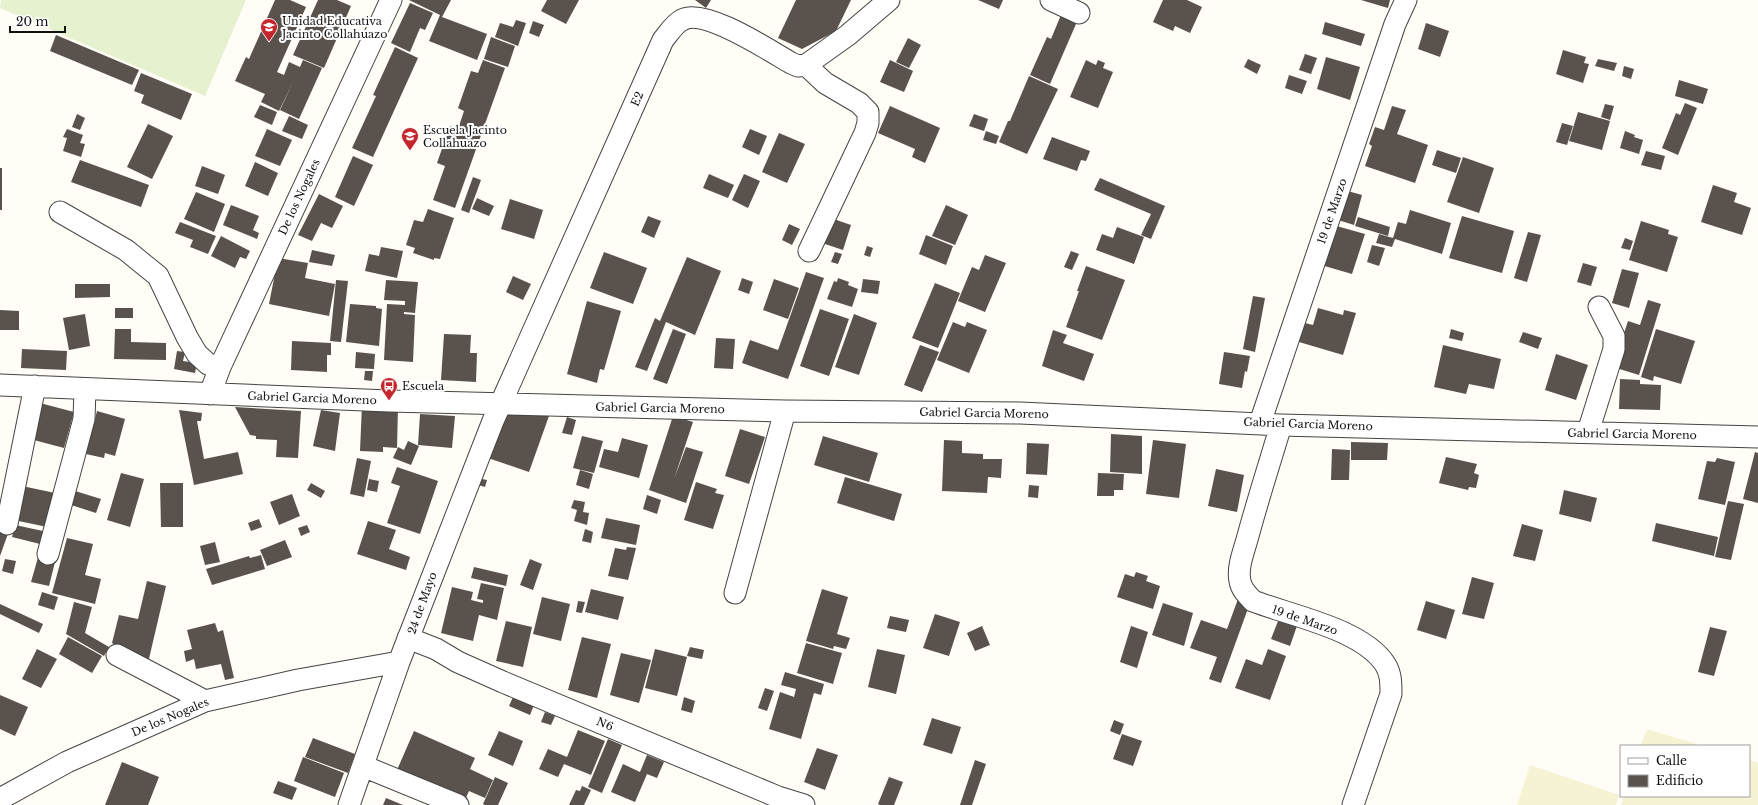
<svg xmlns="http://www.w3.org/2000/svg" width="1758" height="805" font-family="'Libre Baskerville',serif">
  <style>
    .farmland { fill: #f6f3d4 }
    .pitch { fill: #e6f2cf }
    .building { fill: #5a524d }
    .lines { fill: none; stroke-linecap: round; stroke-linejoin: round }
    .minor-casing { stroke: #444; stroke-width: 23 }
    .minor { stroke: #fff; stroke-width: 21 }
    .labels { text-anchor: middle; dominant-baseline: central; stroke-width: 4; stroke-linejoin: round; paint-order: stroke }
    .poi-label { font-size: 11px; fill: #111; stroke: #fff; text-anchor: start }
    .street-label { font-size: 11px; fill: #111; stroke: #fff }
  </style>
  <rect width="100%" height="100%" fill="#fffdf5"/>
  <path class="farmland" d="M1647,729L1703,746H1641Z
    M1749,760L1758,763V805H1621L1624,796H1749Z
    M1530,765L1619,795L1616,805H1517Z"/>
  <path class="pitch" d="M1,0H246L205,96L0,8Z"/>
  <path class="building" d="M275,0H290L306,7L277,72L284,75L289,62L300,67L303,60L322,68L299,119L280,110L293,82L279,111L261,102L265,94L235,81L246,57L249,59Z
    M318,0H337L351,6L324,68L293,55Z
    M409,0H451L442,17L487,34L477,60L429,41L440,15Z
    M547,0H579L566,24L541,11Z
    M695,0H711L706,8Z
    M796,0H851L836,31L802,49L778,38Z
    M978,0H1003L999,9Z
    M1163,0H1187L1202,7L1190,33L1175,26L1173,31L1153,22Z
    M1361,0H1390L1388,8Z
    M410,3L433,13L425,30L420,28L410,52L391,43Z
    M1063,10L1079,17L1050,84L1030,75L1047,37L1051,39Z
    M516,20L526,23L518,46L495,37L500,23L513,27Z
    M533,21L544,25L539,37L529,33Z
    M1325,22L1365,34L1361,46L1322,34Z
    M1426,23L1449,31L1440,57L1418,49Z
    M56,35L139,70L132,85L50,51Z
    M491,37L515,46L508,67L484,59Z
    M908,38L921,45L909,68L896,62Z
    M395,47L418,58L373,157L352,148L376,96L373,95Z
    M1563,50L1586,57L1584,63L1589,64L1583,83L1556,74Z
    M1305,54L1317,58L1311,74L1299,70Z
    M1326,57L1360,67L1350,100L1317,89Z
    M1248,59L1261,65L1257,74L1244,67Z
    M1598,59L1617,63L1614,71L1595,66Z
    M483,60L505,68L455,208L433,200L445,166L437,163L450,126L458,129L464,111L458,108L471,71L478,73Z
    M890,60L913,71L904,92L880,82Z
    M1086,60L1096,65L1098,60L1105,63L1103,68L1113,72L1098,108L1070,97Z
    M1624,66L1634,69L1631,79L1622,76Z
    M141,73L192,94L181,120L141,103L144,95L134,91Z
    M1289,75L1307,81L1302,94L1285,88Z
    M1029,76L1058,89L1027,154L999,142L1008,121H1010Z
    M1679,80L1708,89L1703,104L1675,96Z
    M1685,103L1697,108L1678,155L1662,148L1676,113L1680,115Z
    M1605,104L1614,106L1610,120L1601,117Z
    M260,105L277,112L272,125L254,117Z
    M890,106L940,128L925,163L912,157L915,149L878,133Z
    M1392,106L1406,110L1397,134L1428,145L1415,183L1365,166L1372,146L1369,144L1375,127L1384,130Z
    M1578,112L1610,121L1602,150L1569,141Z
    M77,114L85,118L80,130L72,127Z
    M974,114L988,119L984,131L969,126Z
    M289,116L308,125L302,139L282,131Z
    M1562,123L1573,126L1567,145L1556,142Z
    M148,124L173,136L152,179L127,167Z
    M67,129L83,135L80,143L85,144L81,157L63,151L67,138L63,137Z
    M267,129L292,140L280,166L255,156Z
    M750,129L767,136L759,155L742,147Z
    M986,131L999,136L996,144L983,140Z
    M1625,131L1635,135L1634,137L1643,140L1639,154L1620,148Z
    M779,133L805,144L787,183L762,172Z
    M1052,137L1090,151L1086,161L1081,160L1077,171L1043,159Z
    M1437,150L1461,158L1456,173L1432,165Z
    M1646,151L1665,156L1661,170L1641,165Z
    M353,156L373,165L354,206L335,197Z
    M1463,157L1494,168L1479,213L1447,202Z
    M80,160L149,185L141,207L71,182Z
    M255,162L278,173L268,196L245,186Z
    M202,166L225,175L218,194L195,186Z
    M0,168H2V210H0Z
    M709,174L734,185L728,198L703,188Z
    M744,174L760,181L748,208L732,200Z
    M473,177L481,180L469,213L461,210Z
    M1100,178L1165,206L1151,239L1141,235L1151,214L1094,190Z
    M1713,185L1737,193L1734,202L1751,208L1742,235L1701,222Z
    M1344,190L1362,195L1354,225L1335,219Z
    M196,192L225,204L214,232L184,219Z
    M319,194L343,206L332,228L321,223L312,241L298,235Z
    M477,198L494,206L489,216L472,209Z
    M510,199L543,210L534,239L501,229Z
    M231,205L259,216L253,230L259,233L257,239L223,225Z
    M946,205L968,215L955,245L932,236Z
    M428,209L454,218L440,259L434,258V260L413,253L415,248L406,245L414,220L423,222Z
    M1410,210L1451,223L1442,254L1395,239L1392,247L1376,243L1379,234L1393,238L1398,222L1406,224Z
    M648,216L661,221L654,238L641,232Z
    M1462,216L1514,231L1502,273L1449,258Z
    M828,217L851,225L843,250L819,242Z
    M1358,217L1390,227L1388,236L1355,226Z
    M1641,221L1669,230L1668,234L1678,237L1667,272L1629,260Z
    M180,222L216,236L208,254L190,247L193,240L175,233Z
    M789,224L800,229L792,245L782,240Z
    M1333,225L1365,234L1352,274L1321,265Z
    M1117,227L1144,237L1134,264L1096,250L1102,234L1113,238Z
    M1528,232L1541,235L1527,282L1514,278Z
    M926,235L953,246L946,265L919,254Z
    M221,236L250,251L246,259L240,257L235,268L211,256Z
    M1625,238L1633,241L1630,250L1621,248Z
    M1372,245L1385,248L1379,266L1367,262Z
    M867,246L873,248L870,257L864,255Z
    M381,247L403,251L397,278L365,271L369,254L379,256Z
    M312,250L335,255L332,266L309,262Z
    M1071,251L1079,254L1072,270L1064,267Z
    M604,252L647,268L633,304L590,288Z
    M835,252L842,254L838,264L831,262Z
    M985,255L1006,263L985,312L958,301L972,267L979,270Z
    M687,257L721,271L695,335L666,322L647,371L635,367L655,318L660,321Z
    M278,258L308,263L305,278L335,284L329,316L269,304Z
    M1583,263L1597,267L1591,286L1577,282Z
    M1086,266L1125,280L1102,340L1066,327L1079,291H1077Z
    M1622,269L1639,273L1629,308L1612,303Z
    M806,272L824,278L788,379L742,363L750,340L778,350Z
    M513,276L531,284L523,300L506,292Z
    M742,278L753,282L749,294L738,290Z
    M838,278L849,282L848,285L858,289L852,307L827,299L834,281L837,282Z
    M774,279L799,288L788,319L763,310Z
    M863,279L880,281L878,294L861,292Z
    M336,280L348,281L341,342L330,341Z
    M386,280L418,282L415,313L404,312V314L415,315L413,362L384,360L387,304L405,305V301L384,300Z
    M935,283L960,293L938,348L912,338Z
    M75,284H110V297L75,298Z
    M1253,296L1265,298L1255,352L1243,349Z
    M1648,300L1661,304L1639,375L1613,367L1628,321L1640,325Z
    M587,301L621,311L604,370L600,369L597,383L567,374Z
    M350,304L376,306V308L382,309L379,346L346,342Z
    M115,308H133V318H115Z
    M1318,308L1343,315L1344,310L1356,313L1343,355L1299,342L1305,323L1313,325Z
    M820,309L849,319L829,376L800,366Z
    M0,310L19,311V330H0Z
    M85,314L90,346L69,350L63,318Z
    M854,314L877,323L859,375L835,367Z
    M953,322L965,327L967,322L987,330L969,373L937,360Z
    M115,329H131V342L166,343V360L114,359Z
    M673,329L686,334L667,384L653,379Z
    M1451,329L1464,333L1462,341L1449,338Z
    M1656,329L1695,341L1681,384L1654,376L1653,381L1641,377Z
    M1053,330L1067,335L1063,343L1094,354L1084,381L1042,366Z
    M1523,332L1542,338L1538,349L1519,342Z
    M444,334L471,335L470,353H477L476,382L441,380Z
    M716,338L735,339L733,369L714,368Z
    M292,341L331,343V355H327V372L291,370Z
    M920,345L939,352L922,392L904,385Z
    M1443,345L1501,359L1494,389L1469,384L1466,394L1434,387Z
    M22,349L67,351L66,370L21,368Z
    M177,351L185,352L183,361L197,363L195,373L174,369Z
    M356,352L375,354L374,369L355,368Z
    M1224,352L1250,356L1247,372L1245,371L1242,388L1219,384Z
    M1556,354L1588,365L1576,400L1545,390Z
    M365,371H373L372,381L364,380Z
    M1620,379L1640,380V384L1661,385L1660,410L1619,409Z
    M40,403L74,412L64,448L30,439Z
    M362,405L398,407L397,448L383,447V452L360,451Z
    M235,407L301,411L298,458L276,457L277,440L256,439V436L250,435Z
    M179,410L202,413L201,421H197L204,459L238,452L243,474L194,485Z
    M321,410L340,413L335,451L313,446Z
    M502,410L549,416L529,472L485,457Z
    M97,411L125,419L115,456L105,453L104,458L86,454Z
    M420,414L455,416L452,448L418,445Z
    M673,416L693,422L674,479L686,447L703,452L686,503L649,490Z
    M567,417L576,420L572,435L562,433Z
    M740,429L765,437L749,484L725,476Z
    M1111,434L1142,436V474L1110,472Z
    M582,436L603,441L594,473L573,468Z
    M823,436L878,453L869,482L814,465Z
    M622,438L648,445L639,478L599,467L604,449L618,452Z
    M944,440L962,441V453L983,454V459H1002L1001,478L988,477L987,493L942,491Z
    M1153,440L1186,444L1179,498L1146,494Z
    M408,441L419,446L411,465L393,458L398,447L404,450Z
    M1351,442L1388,443L1387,460H1351Z
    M1027,443L1049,444L1047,475L1026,474Z
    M1332,449L1350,450L1349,480H1331Z
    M1755,452L1758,453V503L1743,499Z
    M1446,457L1477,464L1474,473L1479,475L1476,488L1469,487L1468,490L1439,483Z
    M357,458L371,461L364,497L350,494Z
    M1717,458L1735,462L1725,505L1698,499L1707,461L1715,462Z
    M397,467L438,481L420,534L387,523L400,486L391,483Z
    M1216,469L1244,475L1237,512L1208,506Z
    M580,470L593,474L589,489L576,485Z
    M121,473L144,479L130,527L107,520Z
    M1098,473L1124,474L1123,490H1114V496H1097Z
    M845,477L902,494L894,521L837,503Z
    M477,478L487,480L485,487L475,484Z
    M369,479L379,481L377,492L367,490Z
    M696,482L717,489L715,493L724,495L713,529L684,520Z
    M160,483H183V527H161Z
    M311,483L325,491L321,498L307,490Z
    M1029,485L1039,486L1038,498L1028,497Z
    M22,486L55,493L47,527L14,520Z
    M72,490L101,499L96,513L68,504Z
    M1564,490L1597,498L1591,522L1559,514Z
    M292,494L300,516L279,525L270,502Z
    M647,495L661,500L657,514L643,509Z
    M574,500L585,502L583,512L589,513L587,525L574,521L577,510L571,508Z
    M1728,501L1744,504L1731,560L1715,557Z
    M606,518L640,525L636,545L601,538Z
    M259,519L262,527L251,531L248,523Z
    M368,521L396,530L389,549L410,557L406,570L357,554Z
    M1656,523L1718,537L1714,556L1652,541Z
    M1522,524L1543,530L1535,561L1513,556Z
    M0,525L10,528L0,556Z
    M15,525L43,531L40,544L12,537Z
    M307,525L310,532L301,536L298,528Z
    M585,529L593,532L591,543L582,541Z
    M67,538L93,544L85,575L101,579L95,604L52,593Z
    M285,540L292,557L267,566L260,550Z
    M215,542L220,562L205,565L200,546Z
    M627,547L636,548L628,580L608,576L615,548L626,550Z
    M39,554L56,558L49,586L31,582Z
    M261,555L265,569L212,585L206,569L249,556L250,558Z
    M5,559L16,561L13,574L2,571Z
    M530,559L542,564L533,590L520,585Z
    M474,567L508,575L506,586L471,578Z
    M1136,572L1148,576L1146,581L1160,586L1153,609L1117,597L1125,574L1134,577Z
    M1472,577L1494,583L1484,619L1462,614Z
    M147,581L166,586L148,663L112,643L119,615L138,619Z
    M481,583L504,588L497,620L479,615L473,641L441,633L452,587L473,592L471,600L483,603V600L477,599Z
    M591,589L624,597L618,620L585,612Z
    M822,589L848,597L837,634L850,638L846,649L834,646L833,649L806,641Z
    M42,592L58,597L54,610L38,605Z
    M542,597L570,604L561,641L533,634Z
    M1238,599L1250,603L1221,683L1209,679L1217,657L1190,648L1201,620L1227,629Z
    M578,601L585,602L582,613L576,612Z
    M1426,601L1455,610L1446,639L1417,630Z
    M74,602L92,607L85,633L109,647L104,656L66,634Z
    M1163,603L1193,613L1184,646L1152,635Z
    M0,604L43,624L39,633L0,614Z
    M935,614L960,622L949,656L923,648Z
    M890,616L909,620L906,632L887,628Z
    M1280,616L1298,623L1290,646L1271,639Z
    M506,621L532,627L523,667L496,661Z
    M215,623L218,632L223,630L234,678L225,680L221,664L196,669L194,659L186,662L184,651L192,649L187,630Z
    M982,626L990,645L975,651L967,633Z
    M1131,626L1148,632L1137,668L1120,662Z
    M1710,627L1727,631L1714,676L1698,672Z
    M68,637L102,656L92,673L59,654Z
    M582,637L611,644L597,698L568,690Z
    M806,643L842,653L833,684L797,673Z
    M690,647L704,650L702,659L687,656Z
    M37,649L57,659L41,688L22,679Z
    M655,649L687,657L677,696L645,688Z
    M877,649L905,655L896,694L868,687Z
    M1268,649L1286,656L1270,700L1235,688L1246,659L1262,665Z
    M621,653L651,660L639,703L610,695Z
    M785,672L824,684L821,695L814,693L801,739L769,729L780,692L794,697L796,689L781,685Z
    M765,688L774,691L767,711L758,708Z
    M0,695L28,707L15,736L0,729Z
    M513,697L534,705L530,715L509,706Z
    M684,697L695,701L692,713L681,710Z
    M545,712L555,716L551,725L541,722Z
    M932,718L961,727L952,754L923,745Z
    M1114,720L1124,724L1120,735L1110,731Z
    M578,730L605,741L591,775L564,764L558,777L539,769L548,749L567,757Z
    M414,731L475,758L470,769L493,780L485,798L469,791L465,800L397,770Z
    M499,731L523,741L513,766L488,755Z
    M1122,734L1142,741L1133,766L1113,759Z
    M313,738L355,754L348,773L305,757Z
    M608,739L622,745L602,793L588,787Z
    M817,748L838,755L825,790L804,782Z
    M647,755L664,762L657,778L647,774L635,802L611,792L623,764L640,772Z
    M303,757L344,773L335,797L294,781Z
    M975,760L986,764L972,805H960Z
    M122,762L159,777L148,805H105Z
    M495,777L508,783L498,805H485L483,804Z
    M889,777L903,782L894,805H880L878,804Z
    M278,781L297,788L292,800L273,793Z
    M582,786L591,790L584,805H569L576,790L580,791Z
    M386,798L403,805H383Z"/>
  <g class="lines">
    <defs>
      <path id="minor" d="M1051,0L1079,13
        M806,65L825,83L859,103L868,112V123L865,133L809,251
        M60,212L126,250L158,276L187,337L197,354L208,364L220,367
        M0,385L389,401L785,411L1020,413L1281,425L1758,437
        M210,394L220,367L391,0
        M1260,423L1395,24L1406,0
        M1281,425C1270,462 1258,499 1248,536C1244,551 1237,567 1240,581C1241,589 1248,596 1253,601C1292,616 1362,629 1385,664C1391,673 1391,683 1391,694L1353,805
        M1588,432L1614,349V336L1599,307
        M7,524L35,386
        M48,554L84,419L85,389
        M735,593L785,411
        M408,638L436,649L458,662L503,682L778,797L804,805
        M117,655L205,701
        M363,766L458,805
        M0,799L67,762L205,701L298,680L399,662
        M349,805L399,662L493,421L663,40C669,33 674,24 682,20C704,7 770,51 791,63L798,66L806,65L848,35L889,0"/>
    </defs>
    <use href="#minor" class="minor-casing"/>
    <use href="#minor" class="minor"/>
  </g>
  <defs>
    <symbol id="school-pin" viewBox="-11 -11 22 30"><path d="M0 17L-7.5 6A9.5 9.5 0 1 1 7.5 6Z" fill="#c4262e" stroke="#fff"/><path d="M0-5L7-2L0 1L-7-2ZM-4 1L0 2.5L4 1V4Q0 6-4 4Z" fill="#fff"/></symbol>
    <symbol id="bus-pin" viewBox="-11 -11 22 30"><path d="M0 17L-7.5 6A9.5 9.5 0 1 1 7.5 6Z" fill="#c4262e" stroke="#fff"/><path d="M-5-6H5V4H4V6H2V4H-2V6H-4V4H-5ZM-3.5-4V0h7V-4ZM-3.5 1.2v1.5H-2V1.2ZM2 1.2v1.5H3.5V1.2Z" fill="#fff"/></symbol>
  </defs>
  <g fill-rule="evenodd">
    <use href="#school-pin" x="259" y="17" width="20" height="27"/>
    <use href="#school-pin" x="400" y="126" width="20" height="27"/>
    <use href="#bus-pin" x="379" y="376" width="20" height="27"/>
  </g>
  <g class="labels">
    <g class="poi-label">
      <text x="282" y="21">Unidad Educativa<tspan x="282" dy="13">Jacinto Collahuazo</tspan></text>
      <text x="423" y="130">Escuela Jacinto<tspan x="423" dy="13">Collahuazo</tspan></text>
      <text x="402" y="386">Escuela</text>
    </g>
    <g class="street-label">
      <text transform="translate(637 99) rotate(-66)">E2</text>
      <text transform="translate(299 197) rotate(-65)">De los Nogales</text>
      <text transform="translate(1332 211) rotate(-71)">19 de Marzo</text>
      <text transform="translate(312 398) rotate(2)">Gabriel Garcia Moreno</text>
      <text transform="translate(660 408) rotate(1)">Gabriel Garcia Moreno</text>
      <text transform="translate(984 413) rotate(1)">Gabriel Garcia Moreno</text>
      <text transform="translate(1308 424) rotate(2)">Gabriel Garcia Moreno</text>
      <text transform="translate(1632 434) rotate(1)">Gabriel Garcia Moreno</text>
      <text transform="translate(422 603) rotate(-70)">24 de Mayo</text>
      <text transform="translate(1305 620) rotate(19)">19 de Marzo</text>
      <text transform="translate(170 717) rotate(-23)">De los Nogales</text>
      <text transform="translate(605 724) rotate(23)">N6</text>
    </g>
  </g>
  <rect x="1620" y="745" width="130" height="52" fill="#ffffff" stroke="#a0a0a0"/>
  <rect x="1628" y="758" width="20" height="6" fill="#ffffff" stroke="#a0a0a0"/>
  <text x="1656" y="765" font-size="12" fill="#111111">Calle</text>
  <rect x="1628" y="775" width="20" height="12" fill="#5a524d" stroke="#a0a0a0"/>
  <text x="1656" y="785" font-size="12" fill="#111111">Edificio</text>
  <path d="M10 26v6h55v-6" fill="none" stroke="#111111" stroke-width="2"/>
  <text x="16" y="26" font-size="12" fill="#111111" stroke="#ffffff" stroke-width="3" paint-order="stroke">20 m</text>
</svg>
